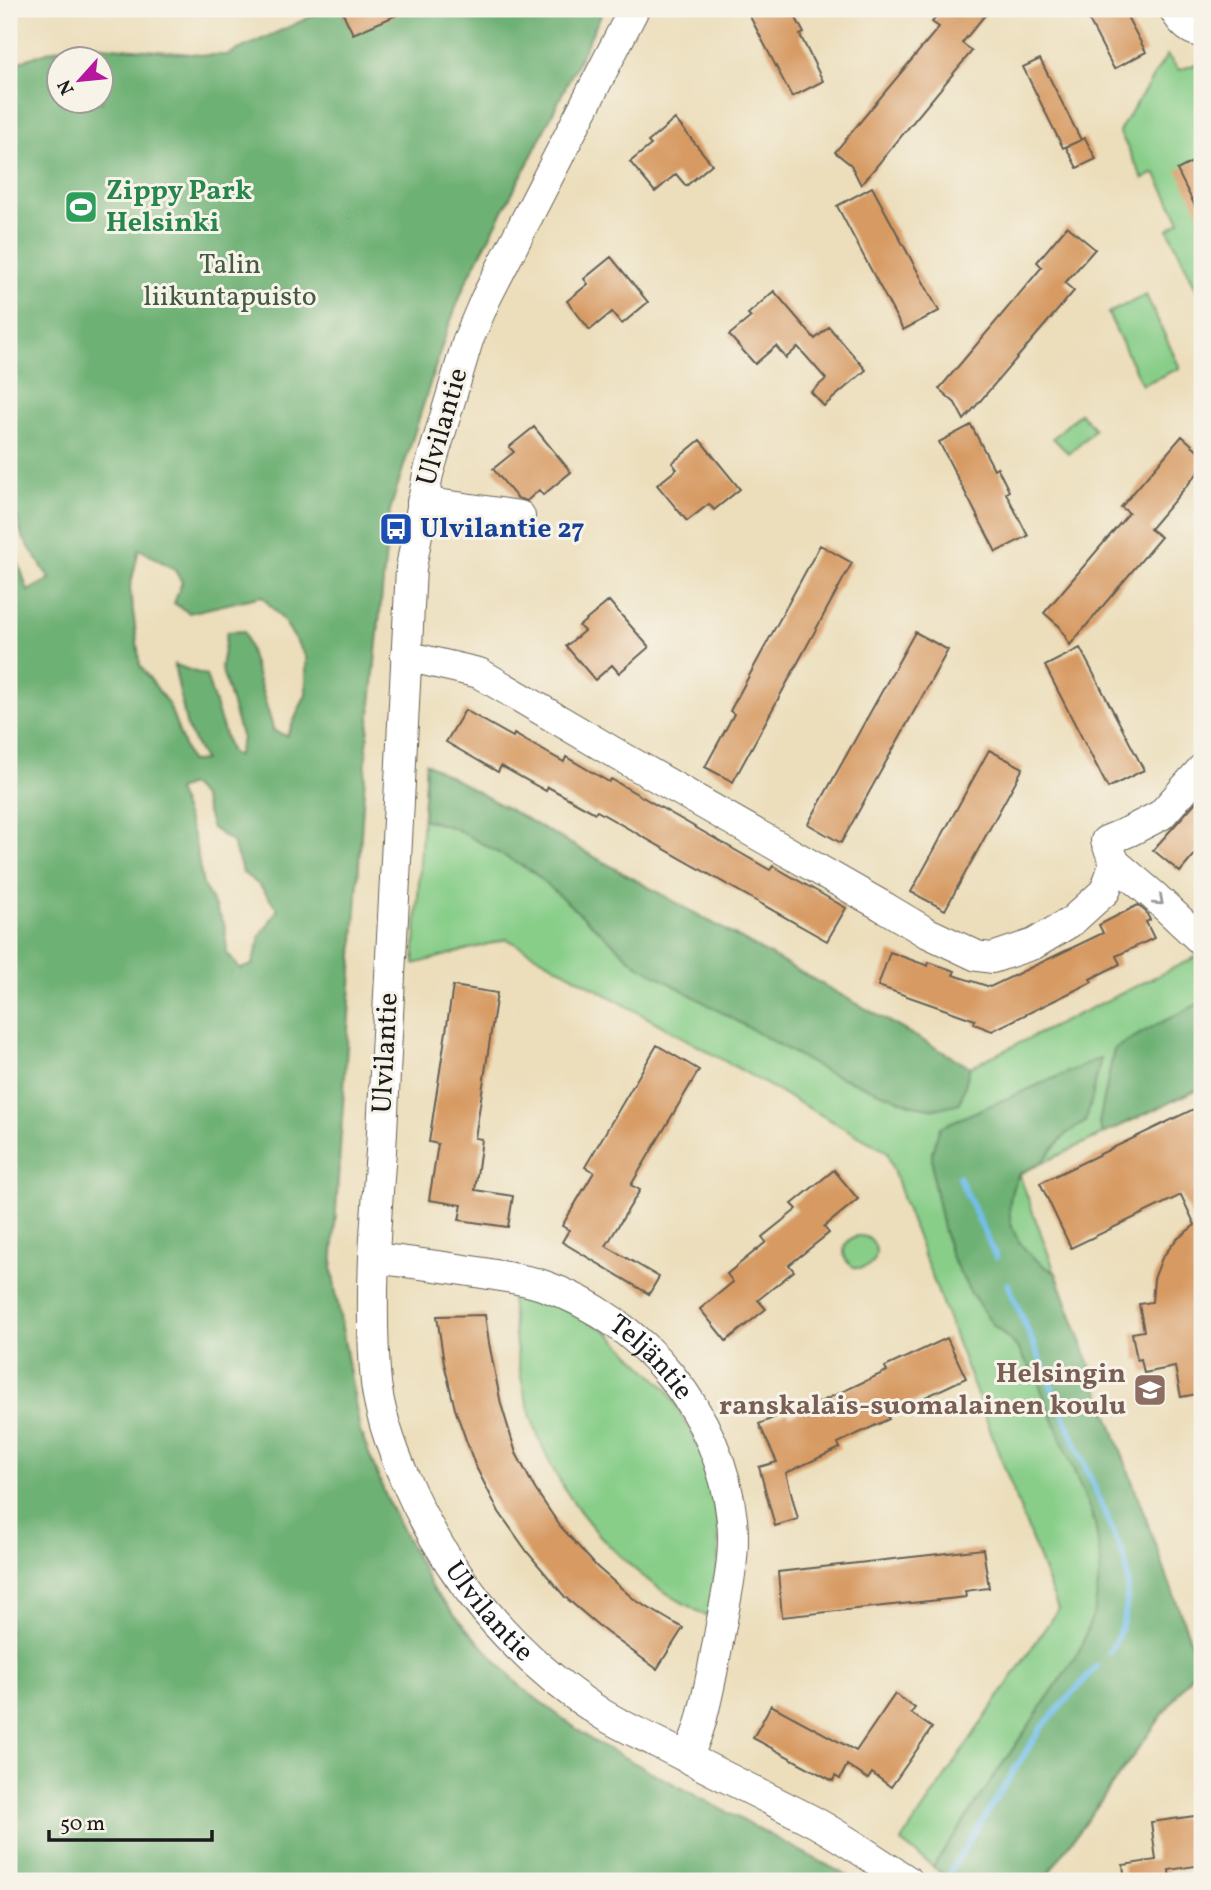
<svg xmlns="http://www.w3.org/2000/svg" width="1211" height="1890" font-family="Vollkorn,serif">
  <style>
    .green { fill: #88ce89; stroke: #527552; stroke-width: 2 }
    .forest { fill: #6eb175; stroke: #456648; stroke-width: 2; fill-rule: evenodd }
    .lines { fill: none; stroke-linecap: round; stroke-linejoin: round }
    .stream { stroke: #72bfec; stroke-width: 6 }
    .building { fill: #d79a62 }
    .minor-casing { stroke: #656054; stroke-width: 32 }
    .minor { stroke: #fff; stroke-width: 30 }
    .oneway { stroke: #999 }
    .labels { text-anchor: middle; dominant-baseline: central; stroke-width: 6; stroke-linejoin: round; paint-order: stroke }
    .leisure-label { font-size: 28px; font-weight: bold; fill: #27864d; stroke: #f7f3e8; text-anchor: start }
    .park-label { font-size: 28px; fill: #425a42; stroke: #f7f3e8 }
    .street-label { font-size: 28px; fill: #1c1c1c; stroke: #f7f3e8 }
    .transit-label { font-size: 28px; font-weight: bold; fill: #164399; stroke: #f7f3e8; text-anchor: start }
    .education-label { font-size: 28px; font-weight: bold; fill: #785e54; stroke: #f7f3e8; text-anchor: end }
  </style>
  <rect width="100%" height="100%" fill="#f7f3e8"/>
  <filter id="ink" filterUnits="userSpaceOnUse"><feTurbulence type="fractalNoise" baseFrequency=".0143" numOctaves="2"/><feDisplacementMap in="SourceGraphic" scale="14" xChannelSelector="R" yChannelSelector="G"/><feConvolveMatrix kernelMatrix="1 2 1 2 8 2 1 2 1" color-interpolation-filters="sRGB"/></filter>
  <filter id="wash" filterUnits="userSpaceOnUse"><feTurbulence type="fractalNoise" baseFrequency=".00686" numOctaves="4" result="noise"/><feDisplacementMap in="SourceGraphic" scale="28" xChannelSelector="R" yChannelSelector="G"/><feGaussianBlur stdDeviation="1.57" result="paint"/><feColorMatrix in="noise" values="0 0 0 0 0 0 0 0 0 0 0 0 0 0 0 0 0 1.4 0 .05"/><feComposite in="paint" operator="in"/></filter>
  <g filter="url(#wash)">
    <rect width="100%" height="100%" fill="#ecdebb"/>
    <path class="green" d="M1167,55L1179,70L1202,62V301L1168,229L1180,221L1155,173L1143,179L1119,131Z
      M1146,295L1180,368L1142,385L1108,313Z
      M1080,413L1095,429L1069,454L1053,438Z
      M426,763L970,1067L1202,954V1087L1019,1174L1199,1664L1043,1881H952L901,1842L1058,1609L903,1200L887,1152L507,939L414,964Z
      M844 1252a16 16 0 1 1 32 0a16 16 0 1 1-32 0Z
      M510,1289L538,1296L606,1330L667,1389L705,1458L718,1521L719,1546L717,1574L708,1617C690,1606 670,1597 653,1584C590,1536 544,1473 525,1395C516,1360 514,1324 510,1289Z"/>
    <path class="forest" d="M328,9H341L353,33L409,9H604L529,161L466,282L446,333L390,510L367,745L332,1270L360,1431L390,1506L433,1590L474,1637L522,1688L593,1741L857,1881H9V550L19,564L28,591L50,579L22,536L11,499L9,498V62H19L47,52L77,44L203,55H227ZM60,60H102V102H60ZM139,549L174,569L182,582L174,603L189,613L262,596L284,621L306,657V694L287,736L274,731L244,631L227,632L221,667L242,739L237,757L230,751L206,675L192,671L174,664L187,728L204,760L190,762L169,705L140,665L130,588ZM190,785L202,797L212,828L232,842L243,873L259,885L278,909L261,935L252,965L240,969L227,953L225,925L203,885L195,841L177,790Z
      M426,763L970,1067L960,1103L936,1109L913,1105L827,1072L636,964L533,872L454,828L423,819Z
      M1202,1002V1087L1103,1134L1099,1123L1114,1049L1154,1026Z
      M1101,1058L1090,1107L1085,1122L1066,1134L1041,1163L1019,1174C1016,1181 1012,1188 1011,1195C1003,1232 1027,1257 1056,1273L1199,1664L1043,1881H952L933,1867L1081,1648L1095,1607L1101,1564L1095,1523L1036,1377L1016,1346L993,1325L969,1290L951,1256L943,1228L933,1180L932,1152L940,1127Z"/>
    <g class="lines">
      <path class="stream" d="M959,1177L996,1257
        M1008,1284L1125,1560C1132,1591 1126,1627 1109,1653
        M950,1872L1041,1728L1097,1666"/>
    </g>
    <g id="blocks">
      <path class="building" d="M341,9H411L353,34Z
        M746,9H791L804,33L800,35L823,81L792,97Z
        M943,9H990L962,43L972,51L861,185L851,165L835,152L939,27L932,22Z
        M1083,9H1123L1146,52L1114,69Z
        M1040,59L1081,140L1063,148L1023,67Z
        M675,119L712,164L686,186L676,174L655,192L630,162L651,145L648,142Z
        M1085,138L1096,159L1077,168L1066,147Z
        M1202,157V220L1177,170Z
        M872,187L939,311L903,330L837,206Z
        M1067,226L1095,249L1065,283L1074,291L964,420L955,403L939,389L1042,267L1037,262Z
        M611,257L648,302L622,324L612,312L590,330L567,301L588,284L584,279Z
        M774,291L815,339L829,327L866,370L824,406L811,392L826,379L798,347L786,358L776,346L755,364L729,335L751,317L748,314Z
        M971,425L994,469L997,467L1009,491L1006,493L1028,536L996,552L939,442Z
        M534,427L571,472L543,495L539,490L527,501L517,498L493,469L514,452L509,447Z
        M1182,436L1202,454V468L1150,529L1161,537L1070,645L1059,626L1044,613L1129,513L1121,507Z
        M700,440L740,489L714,510L709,504L687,521L657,485L677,469L672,463Z
        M820,545L852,563L733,782L705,767L734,714L730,711Z
        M609,601L649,647L619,673L612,665L595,680L566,646L584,631L579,626Z
        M915,632L948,650L841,843L808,824Z
        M1080,648L1144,770L1108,788L1045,666Z
        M465,710L513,737L514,734L564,762L566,757L609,782L611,779L770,870L773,866L846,908L827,941L597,811L595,813L548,787L546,791L501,766L498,772L446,742Z
        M989,750L1023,768L945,910L911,892Z
        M1202,795V846L1180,872L1153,850Z
        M1138,905L1146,912L1150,920L1146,922L1154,938L1116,956L1120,964L1090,979L1092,982L992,1031L974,1024L975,1020L878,986L890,952L928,966L929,962L955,971L953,975L990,987L1103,933L1099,925Z
        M453,986L497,993L475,1138L482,1139L475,1190L513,1196L508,1227L459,1220L462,1205L429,1200L438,1144L429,1142Z
        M657,1045L699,1070L631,1185L640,1190L606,1246L659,1277L649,1294L562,1242L569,1230L562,1226L594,1172L585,1167Z
        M1202,1105V1393L1181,1397L1175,1367L1144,1373L1141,1359L1137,1360L1132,1333L1144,1331L1139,1304L1152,1302L1154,1279L1162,1258L1176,1240L1195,1225L1181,1195L1071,1248L1040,1183Z
        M834,1170L858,1199L824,1227L829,1233L789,1265L794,1271L758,1300L766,1309L726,1341L700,1309L733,1282L727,1274L766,1242L762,1237L797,1209L792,1204Z
        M485,1315L489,1343L501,1404L516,1453L535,1489L560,1526L597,1567L635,1600L683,1628L657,1669L606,1632L565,1597L528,1553L499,1512L475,1465L455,1409L444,1363L437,1316Z
        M947,1338L966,1378L887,1415L889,1419L838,1443L840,1448L786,1473L798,1519L775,1526L759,1467L777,1462L759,1424L787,1412L790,1416L887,1371L885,1367Z
        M983,1549L989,1588L965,1591L966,1597L782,1617L778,1572Z
        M895,1694L915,1708L911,1713L932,1728L891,1787L872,1773L868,1779L847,1765L840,1779L835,1776L833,1781L753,1738L771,1705L856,1751Z
        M1202,1815V1865L1169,1870L1170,1881H1125L1123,1865L1156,1860L1151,1822Z"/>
    </g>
  </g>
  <g filter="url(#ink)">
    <use href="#blocks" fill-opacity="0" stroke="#656054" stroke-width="2"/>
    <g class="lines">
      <defs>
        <g id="minor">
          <path id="s1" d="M634,9L486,298L468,340L428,474L411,568L381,1151C375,1228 369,1306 376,1383C380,1416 392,1449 405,1479C447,1576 513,1657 602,1714C620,1725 640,1734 658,1743C707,1768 756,1792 805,1817C841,1835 874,1860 908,1881"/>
          <path d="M1174,9C1180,20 1188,31 1202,32"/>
          <path d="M422,502L520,516"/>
          <path d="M406,656L479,673L613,752L884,907"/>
          <path d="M1115,863L1154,896L1202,941"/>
          <path d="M884,907L926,932L977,956L992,958L1034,944L1072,921L1105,891L1115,863L1106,841L1130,831L1161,815L1202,769"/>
          <path id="s2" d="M374,1258C415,1263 455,1268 495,1275C511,1278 527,1280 542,1285C642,1319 721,1413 732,1520C736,1553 728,1587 722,1620C716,1651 711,1683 703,1713C700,1729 693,1744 687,1758"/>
        </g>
      </defs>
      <use href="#minor" class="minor-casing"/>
      <use href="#minor" class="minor"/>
    </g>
    <defs><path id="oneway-chevron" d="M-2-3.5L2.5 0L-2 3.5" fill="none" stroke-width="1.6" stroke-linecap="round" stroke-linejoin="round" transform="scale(1.75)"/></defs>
    <use class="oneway" href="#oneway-chevron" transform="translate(1159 901) rotate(42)"/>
  </g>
  <defs>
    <symbol id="stadium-square" viewBox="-11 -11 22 22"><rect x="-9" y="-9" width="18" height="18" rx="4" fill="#2e9e5b" stroke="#f7f3e8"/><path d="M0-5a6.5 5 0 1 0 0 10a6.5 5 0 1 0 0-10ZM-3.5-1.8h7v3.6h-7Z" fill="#fff"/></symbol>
    <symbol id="bus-square" viewBox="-11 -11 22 22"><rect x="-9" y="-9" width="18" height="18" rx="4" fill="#1a4fb4" stroke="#f7f3e8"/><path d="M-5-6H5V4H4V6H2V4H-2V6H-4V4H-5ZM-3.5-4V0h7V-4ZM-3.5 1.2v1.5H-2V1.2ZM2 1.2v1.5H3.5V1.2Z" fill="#fff"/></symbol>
    <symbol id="school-square" viewBox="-11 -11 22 22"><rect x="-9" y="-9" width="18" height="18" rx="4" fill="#8d6e63" stroke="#f7f3e8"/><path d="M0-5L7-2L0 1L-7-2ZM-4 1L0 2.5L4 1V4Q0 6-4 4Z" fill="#fff"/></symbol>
  </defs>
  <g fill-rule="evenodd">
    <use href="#stadium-square" x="62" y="188" width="38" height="38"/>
    <use href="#bus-square" x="377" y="510" width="38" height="38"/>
    <use href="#school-square" x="1131" y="1371" width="38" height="38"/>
  </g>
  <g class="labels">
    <g class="leisure-label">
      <text x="106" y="191">Zippy Park<tspan x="106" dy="32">Helsinki</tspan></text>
    </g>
    <g class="park-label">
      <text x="230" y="265">Talin<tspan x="230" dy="32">liikuntapuisto</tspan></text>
    </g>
    <g class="street-label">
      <text transform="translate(443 427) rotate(-74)">Ulvilantie</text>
      <text transform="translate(386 1053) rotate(-87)">Ulvilantie</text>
      <text stroke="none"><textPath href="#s2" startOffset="303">Teljäntie</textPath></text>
      <text stroke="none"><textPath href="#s1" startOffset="1680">Ulvilantie</textPath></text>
    </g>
    <g class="transit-label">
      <text x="420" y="529">Ulvilantie 27</text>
    </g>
    <g class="education-label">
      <text x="1126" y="1374">Helsingin<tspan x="1126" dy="32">ranskalais-suomalainen koulu</tspan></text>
    </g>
  </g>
  <rect width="1211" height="1890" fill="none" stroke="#f7f3e8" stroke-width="35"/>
  <g transform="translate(80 80) rotate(243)"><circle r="33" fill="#f7f3e8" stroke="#9f9d96" stroke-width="2"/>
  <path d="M0-5L12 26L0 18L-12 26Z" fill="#b5179e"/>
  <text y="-10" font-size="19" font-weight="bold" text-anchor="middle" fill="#1c1c1c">N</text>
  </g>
  <path d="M49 1830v10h163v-10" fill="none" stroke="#1c1c1c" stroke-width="3.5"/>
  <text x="60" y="1830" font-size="21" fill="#1c1c1c" stroke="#f7f3e8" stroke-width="5" paint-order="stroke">50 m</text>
</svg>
